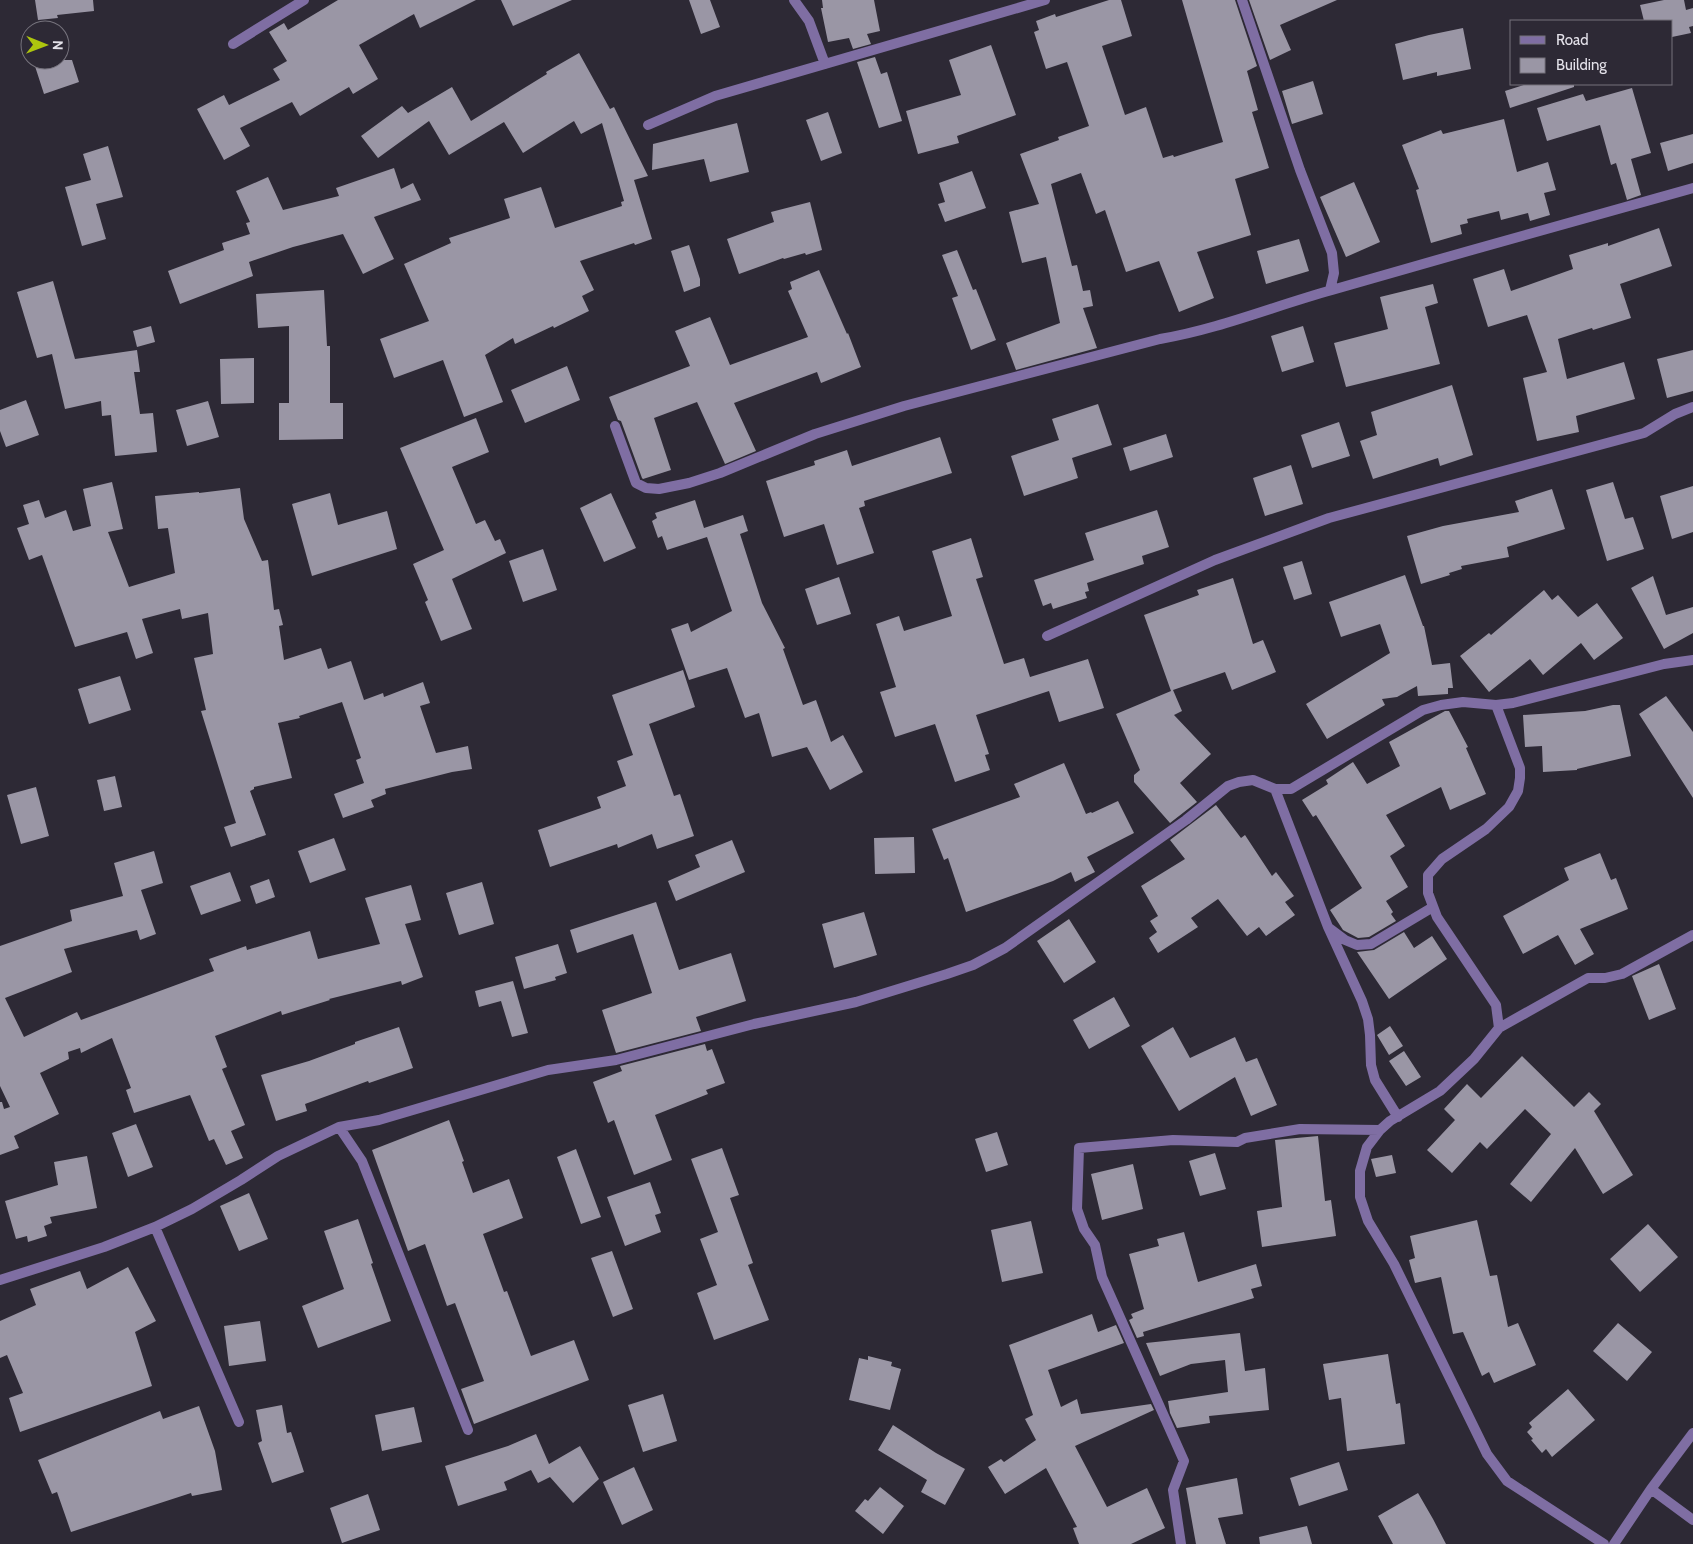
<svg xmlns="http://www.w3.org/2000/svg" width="1693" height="1544" font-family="Cabin,sans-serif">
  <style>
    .building { fill: #9a96a5 }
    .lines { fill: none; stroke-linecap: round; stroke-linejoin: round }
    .street { stroke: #7f6ea3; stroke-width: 10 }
  </style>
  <rect width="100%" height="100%" fill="#2d2935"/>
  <path class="building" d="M35,0H93L94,11L57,15L58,18L38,20Z
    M338,0H476L420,28L414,14L359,45L378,79L353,94L349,87L300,116L292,102L240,128L250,146L224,160L197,109L224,95L229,105L280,80L273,69L287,61L269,32L284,23L288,30Z
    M501,0H572L513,26Z
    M689,0H710L720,27L701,34Z
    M822,0H874L880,31L867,34L871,44L853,49L849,38L828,42L821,8H823Z
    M1109,0H1121L1132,36L1102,46L1125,115L1146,107L1163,158L1173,155L1174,157L1223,142L1182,0H1235L1257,66L1247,71L1258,110L1252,112L1269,168L1235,179L1251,235L1197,252L1214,298L1179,312L1159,261L1126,272L1105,210L1096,214L1081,173L1051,184L1072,266L1077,265L1083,291L1090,290L1093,306L1083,308L1097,348L1016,370L1006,343L1060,323L1046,257L1022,263L1009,212L1039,204L1020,154L1059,140L1058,137L1089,126L1067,62L1046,69L1034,32L1039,30L1036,21L1055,14L1056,17Z
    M1249,0H1337L1280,25L1291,50L1270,60Z
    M1664,0H1684L1686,10L1693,8V26L1689,27L1691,33L1672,37V21H1644L1640,5Z
    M1463,28L1471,69L1437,76V72L1403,80L1395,44L1429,35Z
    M991,45L1016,115L957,136L959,143L918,154L906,111L961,95L949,60Z
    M579,53L610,109L614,107L648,176L634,180L652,239L635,245L634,243L580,261L594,290L582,296L589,311L554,328L553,326L515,344L513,338L485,355L503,402L464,417L443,360L394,378L380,339L429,321L404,264L451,243L449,238L510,218L504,199L541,187L555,228L622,206L621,202L624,201L602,123L581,134L574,121L523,153L504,122L449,155L429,121L378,158L361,136L402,106L408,113L452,87L471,121L547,74L546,72Z
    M875,57L881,74L887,72L902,121L879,128L857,62Z
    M33,60H72L79,82L44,94Z
    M1313,81L1323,114L1292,124L1282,91Z
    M1527,84H1574V87L1510,108L1505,91Z
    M1632,88L1651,153L1631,159L1641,195L1627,200L1616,163L1611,165L1600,125L1547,141L1537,108L1583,94L1586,101Z
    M828,112L842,153L821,161L806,120Z
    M1504,119L1517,172L1548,162L1556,190L1544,193L1550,215L1530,221L1528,213L1501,220L1499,211L1467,219L1468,223L1460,225L1462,234L1431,243L1416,190L1419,189L1402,145L1441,130L1443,134Z
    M737,123L749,172L710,182L704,159L652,170L653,144Z
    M1693,134V163L1668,171L1660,143Z
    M108,146L123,197L96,204L106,239L82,246L65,187L91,180L83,154Z
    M394,168L401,189L413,183L421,200L374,217L394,259L363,274L343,234L293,247L249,262L253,276L180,304L168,271L224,250L222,243L250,234L246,223L250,222L236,191L268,177L283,210L339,196L336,188Z
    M972,171L986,208L945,222L938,204L945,202L939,183Z
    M1354,182L1380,242L1346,257L1320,197Z
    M810,202L822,250L806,255L805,253L784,259L783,258L739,274L727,239L774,222L771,212Z
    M1659,228L1672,266L1620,284L1631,318L1593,330L1592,328L1558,339L1567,379L1624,362L1635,399L1576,416L1579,432L1537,441L1523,378L1547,372L1527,315L1488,327L1473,279L1504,269L1511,291L1573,269L1569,255L1608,243V246Z
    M1299,239L1309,271L1266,284L1257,251Z
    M689,245L700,279V286L684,292L671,251Z
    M957,250L973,290L976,289L996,340L971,350L952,298L958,296L942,255Z
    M819,270L847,334L848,333L861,367L821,383L817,372L734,403L756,451L725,464L697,402L654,418L671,470L643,479L642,478L621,421L618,420L609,397L690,366L675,331L710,317L730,365L808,337L788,291L792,289L790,282Z
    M53,281L75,359L137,350L140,372H134L140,414L153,413L157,452L115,456L111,415L102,416L101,401L65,409L52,354L37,358L17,292Z
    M1433,284L1438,303L1425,307L1440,364L1346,387L1334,343L1388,329L1380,297Z
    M324,290L327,346H330V403H343V439L279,440V403H289V326L258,328L256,294Z
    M151,326L155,342L137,347L133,331Z
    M1303,326L1314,362L1282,372L1271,336Z
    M1693,350V391L1667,398L1657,359Z
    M254,358V403L221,404L220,359Z
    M567,366L580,400L525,423L511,390Z
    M1452,385L1473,455L1440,466L1438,458L1373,479L1360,441L1377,435L1371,412Z
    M26,400L39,435L6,447L0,431V410Z
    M208,401L219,437L187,446L176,410Z
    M1098,404L1112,445L1072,458L1078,478L1024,496L1011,456L1059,440L1052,419Z
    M476,418L489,452L452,467L476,524L485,520L495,541L500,539L506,553L452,579L472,629L441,641L425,602L428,600L413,564L444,550L400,448Z
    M1339,422L1350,456L1312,468L1301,435Z
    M1166,434L1173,457L1130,471L1123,448Z
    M940,437L952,473L864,501L865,506L859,508L874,553L837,565L824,524L784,537L766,481L815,465L814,461L847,450L852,466Z
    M1291,465L1303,504L1265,516L1253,478Z
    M112,482L123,529L108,532L129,587L175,573L168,528L158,529L155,496L199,492V493L240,488L244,519L262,561L268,560L274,610L279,609L283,625L279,626L284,660L321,648L328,669L351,661L364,700L383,693L384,697L423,682L430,703L420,706L436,753L468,746L472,769L452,772L385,789L386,794L371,800L374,807L343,818L334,794L364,783L356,760L361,758L342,702L299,716L300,718L278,723L292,778L254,787V789L250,791L266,835L231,847L224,827L236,823L201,711L206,710L194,658L213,654L208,613L182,619L180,609L142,619L153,653L136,659L127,632L75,647L42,555L29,560L17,528L29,524L23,505L39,500L45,518L66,510L73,531L91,526L83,489Z
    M1613,482L1625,519L1633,517L1644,549L1607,561L1586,490Z
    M1693,486V532L1672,539L1660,496Z
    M1552,489L1565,529L1507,547L1509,557L1461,566L1462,569L1449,573L1450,575L1421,584L1407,536L1443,526L1519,512L1515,501Z
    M330,493L338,525L387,511L397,549L312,576L292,504Z
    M611,493L636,548L604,562L580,508Z
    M695,500L704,528L743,515L748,531L740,534L762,603L785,648L783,649L803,705L816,700L831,742L843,735L863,772L830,790L807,747L772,757L759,713L745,718L727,668L689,680L671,629L688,623L691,632L732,611L707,537L667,550L662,536L658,538L652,521L657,518L655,513Z
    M1157,510L1169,547L1142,556L1144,564L1087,583L1089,591L1085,592L1087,598L1053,609L1051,603L1043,606L1034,580L1094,560L1085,533Z
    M971,538L983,577L976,579L1004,664L1024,658L1030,677L1088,659L1104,708L1059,722L1049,691L976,715L989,754L985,755L990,770L955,782L935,724L895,737L880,692L896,687L876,624L899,616L904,631L952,616L932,551Z
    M543,549L557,590L523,602L509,561Z
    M1302,561L1312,594L1294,600L1283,567Z
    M1405,575L1423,626H1424L1432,665L1450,663L1453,688H1448V694L1418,696L1417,686L1397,697L1382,699L1385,705L1327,739L1306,704L1390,653L1380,624L1341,637L1329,602Z
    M1653,576L1666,615L1693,607V633L1664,649L1631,588Z
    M839,577L851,614L817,625L805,589Z
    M1233,578L1253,644L1263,640L1276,672L1232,690L1225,672L1173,690L1182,711L1174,715L1211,754L1180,783L1197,802L1170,823L1134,782V775L1140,770L1116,714L1171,691L1144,615L1199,595L1197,590Z
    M1544,590L1552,600L1558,595L1578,617L1597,603L1623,638L1594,660L1581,643L1543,675L1530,659L1489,692L1460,656L1489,633L1491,635Z
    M683,670L695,707L649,724L674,796L680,794L694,836L657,849L652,834L618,848L617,844L550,867L538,830L601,808L597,797L626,786L617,761L633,755L612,695Z
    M120,676L131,710L89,724L78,689Z
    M1666,696L1693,732V798L1639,714Z
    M1613,705H1620L1631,756L1577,769V770L1543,772L1542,746L1525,747L1523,715L1585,711Z
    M1445,711H1449L1468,747L1466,748L1486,794L1450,810L1441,787L1386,815L1405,846L1390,856L1408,887L1386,901L1393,912L1391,914L1396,921L1369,937L1358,938L1343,930L1330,910L1362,888L1316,815L1313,817L1302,800L1328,784L1326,780L1353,762L1367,784L1400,766L1389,742Z
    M1064,763L1086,814L1091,812L1092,813L1118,801L1134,833L1087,857L1095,872L1075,882L1071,872L1053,881L966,912L948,858L944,860L932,829L1020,797L1014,784Z
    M115,776L122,807L104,811L97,780Z
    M36,787L49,836L21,844L7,795Z
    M1216,805L1241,838L1245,835L1272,876L1276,872L1294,896L1285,902L1295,915L1266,936L1259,927L1247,936L1218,899L1191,918L1198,927L1158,953L1149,938L1157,932L1150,921L1158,916L1141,886L1185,859L1170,840Z
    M914,837L915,873L875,874L874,838Z
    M334,838L346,870L310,883L298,851Z
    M732,840L745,872L676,901L668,881L700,867L695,855Z
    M154,851L163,883L141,890L156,934L140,940L137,930L64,949L72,972L5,998L24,1037L77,1012L81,1020L214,971L209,959L246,946L247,950L310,931L318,959L380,944L365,898L411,885L421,920L405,924L423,977L402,985L401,981L329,999L330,1000L282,1015L281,1011L215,1036L227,1067L222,1069L245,1125L231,1131L243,1158L226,1165L214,1139L209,1141L190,1095L134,1113L126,1090L131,1088L112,1038L81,1053L80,1048L68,1052L69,1059L40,1073L59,1114L14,1136L19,1148L0,1155V1102H2L4,1109L10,1107L0,1086V946L72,921L70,910L123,896L114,863Z
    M1600,853L1611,880L1616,878L1628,909L1580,929L1594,954L1575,965L1558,935L1523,954L1503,916L1569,880L1564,868Z
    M230,872L241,901L201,915L190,886Z
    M269,879L275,897L256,904L250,886Z
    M482,882L494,924L459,935L446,893Z
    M656,902L679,970L731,953L746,1001L696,1017L701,1031L616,1053L602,1010L652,993L633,934L577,953L570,930Z
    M864,912L877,955L834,968L822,924Z
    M1069,919L1096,962L1064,983L1037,941Z
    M1404,932L1414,948L1432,936L1447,959L1389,999L1357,952L1374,950Z
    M558,944L567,973L555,977L556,980L524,989L515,957Z
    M1659,964L1676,1009L1649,1020L1632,976Z
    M513,981L528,1033L512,1037L501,1001L479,1007L475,991Z
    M1114,997L1130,1026L1089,1049L1073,1020Z
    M1390,1026L1403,1046L1389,1055L1377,1035Z
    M399,1027L413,1068L369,1083L368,1081L305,1104L307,1111L276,1121L261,1075L309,1061L355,1044V1042Z
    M1173,1027L1190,1058L1235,1037L1246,1062L1257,1058L1277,1105L1251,1116L1235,1077L1179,1111L1141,1046Z
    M705,1044L707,1051L712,1049L725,1083L706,1090L708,1094L655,1115L672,1160L634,1175L614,1120L608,1123L593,1082L622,1071L620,1066Z
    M1404,1051L1421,1077L1406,1086L1389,1061Z
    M1522,1056L1574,1107L1589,1092L1601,1104L1594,1111L1633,1175L1603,1194L1575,1148L1531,1202L1510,1184L1551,1134L1525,1109L1487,1149L1480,1142L1452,1173L1427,1150L1455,1120L1444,1109L1467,1084L1481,1098Z
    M449,1120L464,1161L462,1162L473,1193L509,1179L523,1218L483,1234L504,1292L507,1291L531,1356L574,1340L589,1380L474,1424L461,1389L484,1381L455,1303L447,1306L425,1244L408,1251L372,1150Z
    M136,1124L153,1167L128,1177L112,1133Z
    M997,1132L1008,1165L986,1172L975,1139Z
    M1318,1136L1325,1201L1331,1200L1336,1236L1262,1247L1257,1211L1282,1207L1275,1140Z
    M722,1148L739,1195L730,1198L753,1263L748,1265L769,1320L714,1340L697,1293L717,1285L700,1239L718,1232L691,1159Z
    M576,1149L601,1217L581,1224L557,1157Z
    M1215,1153L1226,1189L1200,1196L1189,1161Z
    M1392,1155L1396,1173L1376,1177L1371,1159Z
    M87,1156L97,1208L50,1217L52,1223L44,1226L47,1236L28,1242L27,1236L16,1239L5,1201L58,1185L54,1162Z
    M1133,1164L1143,1209L1102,1220L1091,1174Z
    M650,1182L661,1213L655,1215L661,1232L625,1246L607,1197Z
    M249,1193L268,1239L239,1251L220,1206Z
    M358,1219L373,1263L371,1264L391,1321L318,1348L302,1306L344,1289L324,1231Z
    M1477,1220L1490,1276L1497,1275L1508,1327L1518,1323L1536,1365L1494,1383L1489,1372L1482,1376L1463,1332L1453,1334L1441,1277L1415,1283L1409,1260L1415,1258L1410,1236Z
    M1031,1221L1043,1273L1002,1282L991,1230Z
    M1648,1224L1678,1257L1640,1292L1610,1259Z
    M1184,1232L1198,1282L1256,1264L1262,1286L1251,1289L1254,1298L1143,1332L1144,1336L1137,1338L1129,1320L1133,1318L1131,1314L1144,1309L1129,1254L1159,1246L1157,1239Z
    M612,1251L633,1309L613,1317L591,1258Z
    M128,1267L156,1321L135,1332L152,1386L20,1432L9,1398L23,1393L7,1355L0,1358V1321L36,1305L30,1289L80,1271L87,1289Z
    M1092,1314L1098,1332L1116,1325L1124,1343L1048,1370L1061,1407L1077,1399L1081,1414L1151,1404L1154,1410L1075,1446L1107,1507L1147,1488L1165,1528L1131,1544H1079L1073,1528L1077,1527L1046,1468L1005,1494L988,1467L1001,1459L1004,1462L1036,1440L1025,1419L1033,1415L1009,1345Z
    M260,1321L266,1361L229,1366L224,1326Z
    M1618,1323L1652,1352L1627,1381L1593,1351Z
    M1240,1333L1245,1371L1265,1368L1269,1410L1209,1416L1210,1423L1177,1428L1170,1413L1168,1401L1228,1392L1225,1360L1191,1364L1160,1376L1146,1343Z
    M1388,1354L1396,1404L1400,1403L1405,1444L1347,1451L1341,1398L1329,1400L1323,1364Z
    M868,1356L892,1362L891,1366L901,1369L890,1410L849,1400L859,1358L868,1360Z
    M1568,1389L1595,1420L1552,1457L1546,1449L1542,1453L1531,1440L1533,1439L1527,1432L1532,1427L1529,1423Z
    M663,1394L677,1441L643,1452L628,1405Z
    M282,1405L287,1433L291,1432L304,1472L272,1483L258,1443L262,1441L256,1410Z
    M199,1406L215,1451L222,1490L192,1496L191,1493L71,1532L57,1492L52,1494L38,1460L160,1411L163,1419Z
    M414,1407L422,1442L382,1451L375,1415Z
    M893,1425L936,1453L965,1469L945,1505L921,1492L927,1480L878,1450Z
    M536,1434L549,1464L580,1446L599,1479L573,1503L550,1477L538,1483L531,1470L504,1482L507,1490L458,1506L445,1466L508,1446Z
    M1339,1462L1348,1490L1299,1506L1290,1478Z
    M634,1467L653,1510L622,1525L603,1482Z
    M1237,1478L1243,1514L1218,1518L1226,1544H1196L1186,1488Z
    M880,1487L904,1506L883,1534L855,1511L865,1499L868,1501Z
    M1418,1493L1433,1519L1446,1544H1393L1378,1516Z
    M368,1494L380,1530L342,1543L330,1508Z
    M1307,1526L1312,1544H1260L1259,1537Z"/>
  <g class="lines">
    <path class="street" d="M794,0L809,21L825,64
      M1242,0L1300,170L1332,253L1334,273L1330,290
      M233,44L304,0
      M648,125L715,96L1045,0
      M615,426L636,483L646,488L659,489L689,483L720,473L815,434L904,406L1160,339C1219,329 1274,306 1332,290C1452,255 1573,222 1693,188
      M1047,636L1215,560L1329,518L1644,433L1675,414L1693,407
      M1496,705L1520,768V778L1518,791L1509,807L1486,829L1442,859L1428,875V893L1437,917L1496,1005L1499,1028L1474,1059L1440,1091L1390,1121L1380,1130L1367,1147L1360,1171V1197L1368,1221L1394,1264L1487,1454L1507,1481L1604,1544
      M1275,789L1328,927L1362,1001L1368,1019L1370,1035L1371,1065L1375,1080L1398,1117
      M1329,928L1345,940L1357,945L1371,944L1433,907
      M1499,1028L1588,978H1605L1622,974L1693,935
      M339,1127L362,1161L468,1430
      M155,1227L239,1422
      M0,1280L104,1247L155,1227L192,1209L241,1180L278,1156L339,1127L379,1120L548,1070L616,1060L754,1024L856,1002L947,974L973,965L1005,948L1186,820L1228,786L1239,782L1253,780L1275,789H1291L1423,710L1441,705L1463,702L1496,705L1513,703L1664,664L1693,660
      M1651,1489L1693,1520
      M1181,1544L1173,1490L1184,1461L1102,1277L1095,1245L1084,1229L1077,1209L1079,1148L1173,1140L1237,1142L1245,1138L1300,1129L1380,1130
      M1614,1544L1651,1489L1693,1433"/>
  </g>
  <rect x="1510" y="20" width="162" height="65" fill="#2d2935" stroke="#76737d"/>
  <rect x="1520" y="36" width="25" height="8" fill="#7f6ea3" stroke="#76737d"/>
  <text x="1556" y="45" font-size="15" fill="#e4e2ea">Road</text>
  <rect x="1520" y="58" width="25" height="15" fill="#9a96a5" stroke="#76737d"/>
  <text x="1556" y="70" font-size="15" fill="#e4e2ea">Building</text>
  <g transform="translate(45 45) rotate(91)"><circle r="24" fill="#2d2935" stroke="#76737d"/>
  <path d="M0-4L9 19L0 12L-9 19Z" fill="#adc60e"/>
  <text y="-8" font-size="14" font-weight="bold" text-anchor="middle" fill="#e4e2ea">N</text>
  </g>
</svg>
